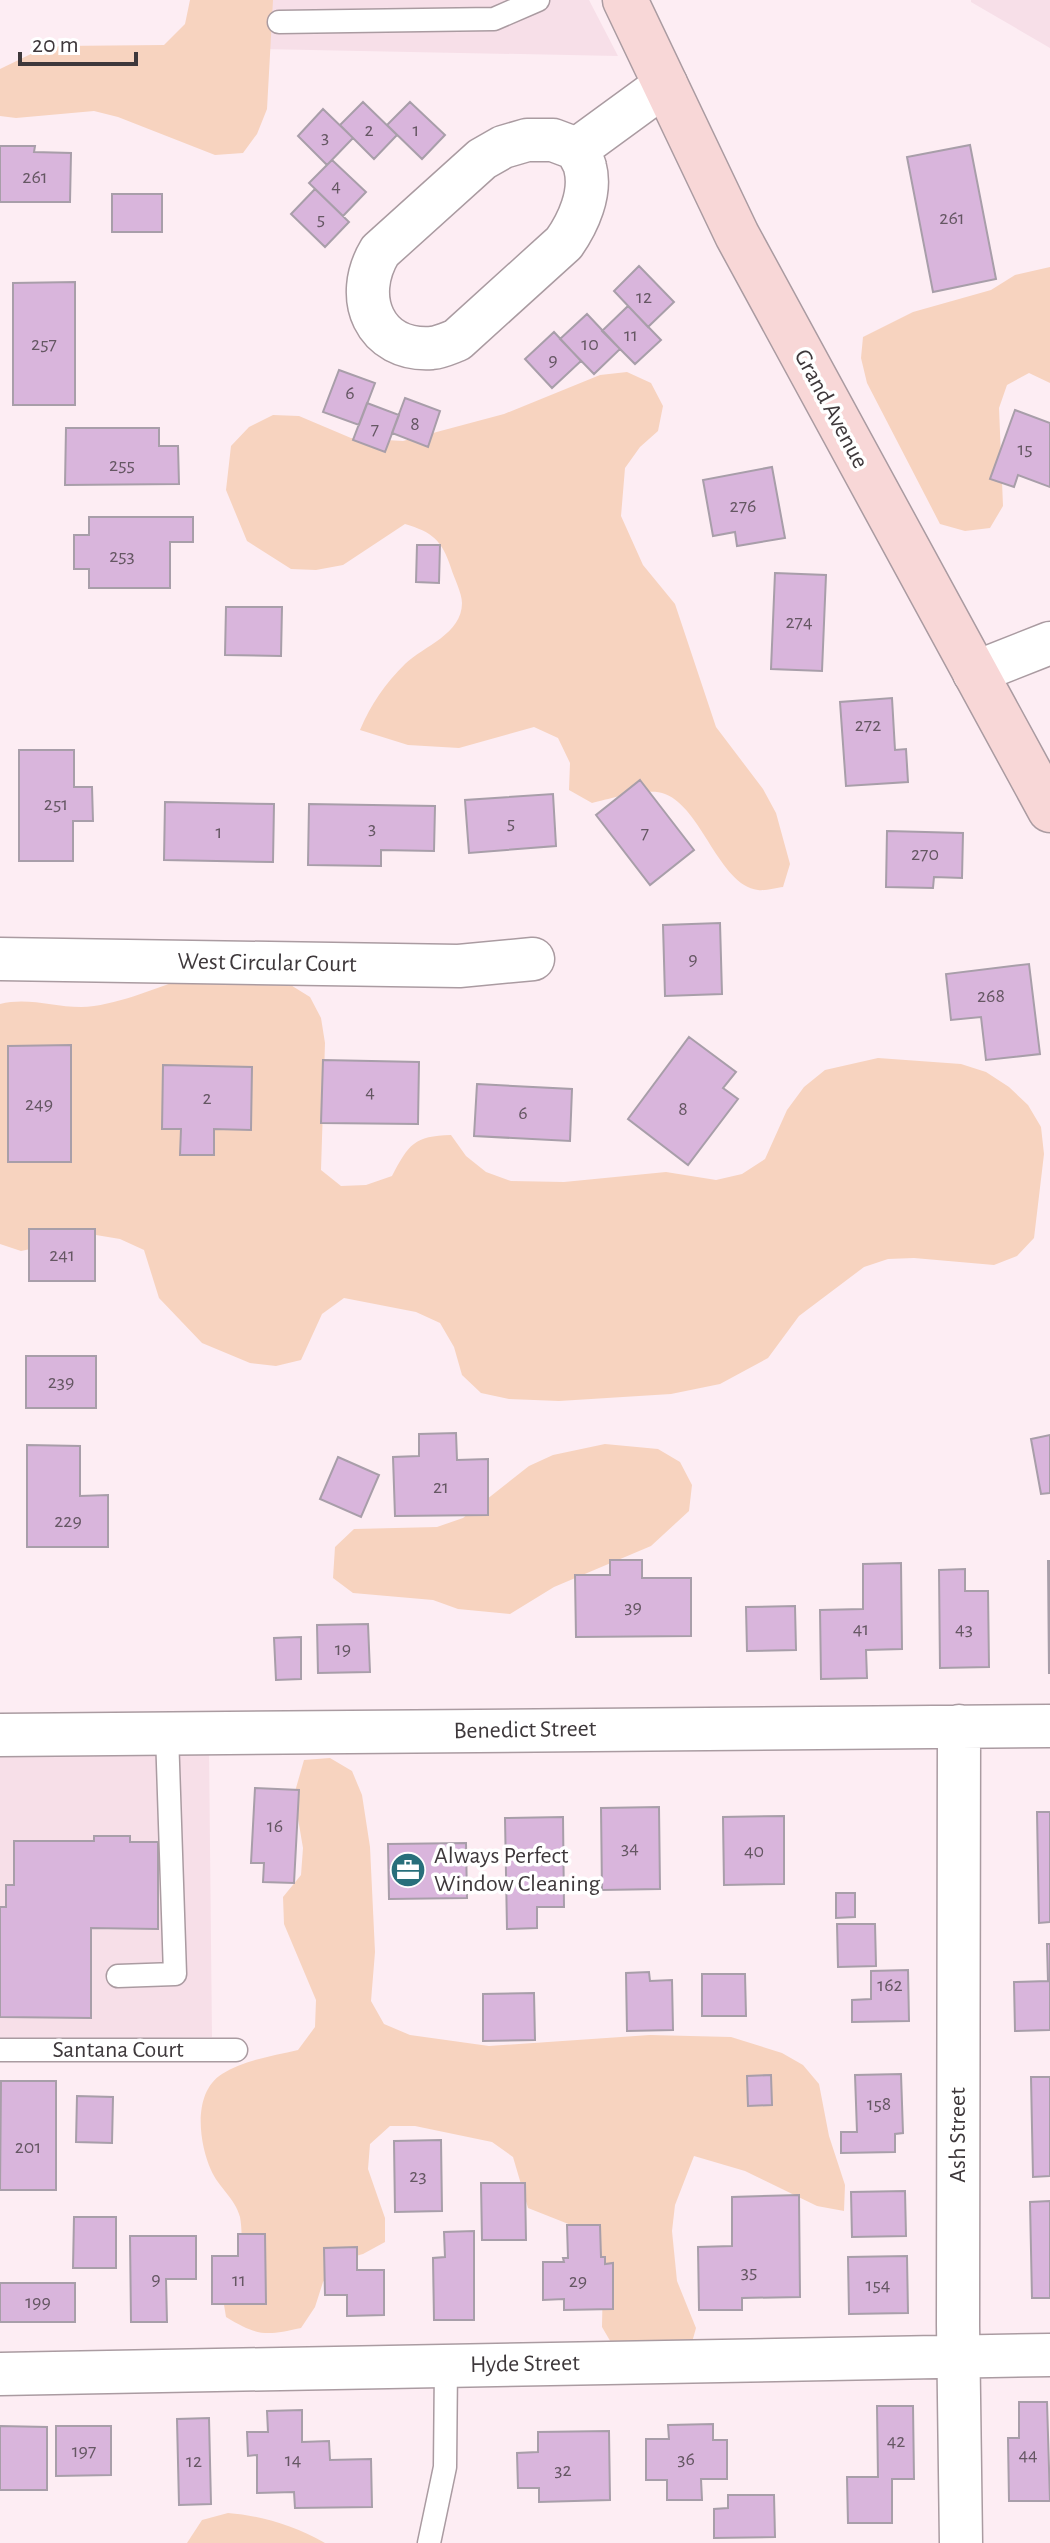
<svg xmlns="http://www.w3.org/2000/svg" width="1050" height="2543" font-family="'Alegreya Sans',sans-serif">
  <style>
    .built { fill: #f7dfe8 }
    .green { fill: #f7d3bf }
    .building { fill: #d9b5dc; stroke: #a89ea9; stroke-width: 2 }
    .lines { fill: none; stroke-linecap: round; stroke-linejoin: round }
    .lane-casing { stroke: #aa9ba1; stroke-width: 25 }
    .street-casing { stroke: #aa9ba1; stroke-width: 45 }
    .secondary-casing { stroke: #aa9ba1; stroke-width: 47 }
    .lane { stroke: #fff; stroke-width: 22 }
    .street { stroke: #fff; stroke-width: 42 }
    .secondary { stroke: #f8d7d7; stroke-width: 44 }
    .labels { text-anchor: middle; dominant-baseline: central; stroke-width: 7; stroke-linejoin: round; paint-order: stroke }
    .number-label { font-size: 20px; fill: #655763 }
    .street-label { font-size: 24px; fill: #3e383b; stroke: #fff }
    .poi-label { font-size: 24px; fill: #3e383b; stroke: #fff; text-anchor: start }
  </style>
  <rect width="100%" height="100%" fill="#fdedf3"/>
  <path class="built" d="M261,0H589L618,56L261,49Z
    M971,0H1050V48L971,2Z
    M209,1750L212,2037L0,2041V1753Z"/>
  <path class="green" d="M190,0H273L267,109L257,134L243,153L215,155L118,117L94,111L16,118L0,116V69L33,53L59,46L164,45L185,24Z
    M1050,267V383L1029,373L1007,385L999,408L1003,506L990,528L965,531L940,524L867,383L861,358L863,337L913,312L991,290L1015,275Z
    M627,372L651,383L663,406L658,431L640,447L625,468L621,516L643,565L675,604L716,727L763,789L776,813L790,864L783,887C776,888 765,891 758,890C719,885 702,808 665,794C648,787 610,799 592,803L569,790L570,763L558,738L534,727L459,748L408,745L360,730C371,704 385,684 405,664C424,646 462,634 462,603C462,593 454,578 451,568C442,540 432,532 405,524L343,565L316,570L291,569L247,541L226,490L231,446L249,427L273,415L299,416L351,438L403,441L504,414L600,375Z
    M184,979L289,984L310,997L321,1018L325,1043L321,1170L341,1186L366,1185L392,1176C409,1144 414,1136 451,1135L466,1156L486,1172L511,1181L564,1182L666,1172L716,1180L742,1174L765,1159L787,1110L804,1087L825,1070L878,1058L961,1064L986,1072L1009,1087L1028,1105L1041,1127L1044,1154L1034,1238L1017,1256L994,1265L914,1258L888,1259L864,1267L799,1316L768,1358L720,1384L671,1394L559,1401L509,1399L481,1393L462,1375L454,1347L440,1323L416,1312L344,1298L322,1314L301,1360L276,1366L250,1363L202,1343L159,1298L144,1250L120,1239L96,1235L21,1251L0,1244V1004C28,997 53,1007 81,1007C116,1006 151,989 184,979Z
    M605,1444L658,1449L680,1462L692,1485L689,1511L651,1546L554,1587L510,1614L458,1609L433,1600L353,1593L333,1578L335,1547L354,1529L437,1527L463,1518L529,1466L553,1455Z
    M330,1758L352,1771L362,1795L370,1847L375,1952L371,2001L384,2024L410,2035L489,2046L650,2035L731,2037L782,2053L803,2065L819,2084L829,2136L845,2185L844,2211L817,2206L745,2171L694,2156L675,2205L672,2231L677,2281L696,2328L689,2353L616,2351L602,2327L603,2275L576,2227L528,2208L513,2157L492,2142L415,2126H390L370,2144L368,2169L385,2218V2242L363,2254L338,2261L323,2282L315,2307L301,2328C266,2336 257,2336 226,2317C225,2310 223,2301 223,2293C224,2285 231,2278 235,2271C242,2257 243,2233 240,2217C235,2198 218,2187 211,2170C199,2143 192,2093 222,2074C244,2060 273,2056 298,2050L315,2027L316,2000L284,1924L283,1897L301,1875L303,1848L294,1795L304,1760Z
    M228,2513C263,2516 295,2526 325,2543H187L202,2520Z"/>
  <path class="building" d="M363,102L397,135L374,159L340,125Z
    M410,102L445,135L422,159L387,125Z
    M323,109L353,138L327,165L298,136Z
    M970,145L996,279L933,292L907,157Z
    M0,146H35L34,152L71,153L70,202H0Z
    M332,160L366,192L343,216L309,183Z
    M315,189L349,222L325,247L291,214Z
    M112,194H162V232H112Z
    M639,266L674,302L648,327L614,291Z
    M75,282V405H13V283Z
    M628,306L661,340L635,364L602,331Z
    M587,314L620,349L594,374L560,339Z
    M554,332L581,361L552,388L525,359Z
    M339,370L375,383L359,425L323,412Z
    M405,398L440,411L428,447L392,433Z
    M367,403L399,415L385,452L353,440Z
    M1015,410L1050,423V487L1018,475L1014,487L990,479Z
    M66,428H159V446H178L179,484L65,485Z
    M772,467L785,538L737,546L735,532L713,536L703,480Z
    M89,517H193V542H170V588H89V569H74V535H89Z
    M417,545H440L439,583L416,582Z
    M775,573L826,575L822,671L771,669Z
    M226,607H282L281,656L225,655Z
    M892,698L895,750L906,749L908,782L846,786L840,702Z
    M19,750H74V787H92L93,821H73V861H19Z
    M640,780L694,850L650,885L596,815Z
    M553,794L556,846L469,853L465,800Z
    M165,802L274,804L273,862L164,860Z
    M309,804L435,806L434,851L381,850V866L308,865Z
    M887,831L963,833L962,878L934,877L933,888L886,887Z
    M720,923L722,994L665,996L663,925Z
    M1029,964L1040,1054L986,1060L981,1017L951,1020L946,974Z
    M689,1037L736,1072L723,1088L738,1099L688,1165L628,1119Z
    M71,1045V1162H8V1046Z
    M323,1060L419,1062L418,1124L321,1123Z
    M163,1065L252,1067L251,1130L214,1129V1155H180L181,1129H162Z
    M477,1084L572,1089L570,1141L474,1136Z
    M29,1229H95V1281H29Z
    M26,1356H96V1408H26Z
    M456,1433L457,1460L488,1459V1515L395,1516L393,1457L419,1456V1434Z
    M1050,1435V1493L1041,1494L1031,1439Z
    M27,1445L80,1446V1496L108,1495V1547H27Z
    M338,1457L379,1475L361,1517L320,1499Z
    M610,1560H642V1578H691V1636L576,1637L575,1575H610Z
    M1048,1561H1050V1673H1049Z
    M901,1563L902,1649L866,1650L867,1678L821,1679L820,1610L863,1609V1564Z
    M965,1569V1591H988L989,1667L940,1668L939,1570Z
    M795,1606L796,1650L747,1651L746,1607Z
    M368,1624L370,1672L318,1673L317,1625Z
    M301,1637V1679L276,1680L274,1638Z
    M255,1788L299,1790L294,1883L263,1882L264,1863H251Z
    M659,1807L660,1889L602,1890L601,1808Z
    M1037,1812H1050V1922L1039,1923Z
    M784,1816V1884L724,1885L723,1817Z
    M563,1817L564,1907H537V1928L507,1929L505,1818Z
    M94,1836H130V1842H158V1929L91,1928V2018L0,2017V1907H6V1885H14V1841H94Z
    M466,1843L467,1898L389,1899L388,1844Z
    M836,1893H855V1917L836,1918Z
    M837,1924H875L876,1966L838,1967Z
    M1047,1944H1050V2030L1015,2031L1014,1982L1048,1981Z
    M908,1970L909,2021L852,2022V2000L871,1999V1971Z
    M649,1972L650,1981L672,1980L673,2030L627,2031L626,1973Z
    M702,1974H745L746,2016H702Z
    M534,1993L535,2040L483,2041V1994Z
    M901,2074L903,2133L895,2134V2152L841,2153V2132H857L855,2075Z
    M771,2075L772,2105L748,2106L747,2076Z
    M1031,2077H1050V2176L1033,2177Z
    M1,2081H56V2190H0Z
    M77,2096L113,2097L112,2143L76,2142Z
    M441,2140L442,2211L395,2212L394,2141Z
    M481,2183H525L526,2240H482Z
    M905,2191L906,2236L852,2237L851,2192Z
    M799,2195L800,2297L742,2298V2310H699L698,2247L732,2246V2197Z
    M1050,2201V2298H1032L1030,2202Z
    M74,2217H116V2268H73Z
    M567,2225H600L601,2257H605V2264L613,2263V2309L564,2310V2299L543,2300V2262H564L563,2258H568Z
    M474,2231V2320H434L433,2258L445,2257L444,2232Z
    M238,2234H265L266,2304H212V2256H238Z
    M130,2236H196V2279H166L167,2322H131Z
    M357,2247V2270H384V2315L347,2316V2295H325L324,2248Z
    M907,2256L908,2313L849,2314L848,2257Z
    M0,2283H75V2322H0Z
    M1019,2402H1047L1050,2501H1009L1008,2438H1019Z
    M877,2406H913L914,2479H892V2523H848L847,2477H878Z
    M302,2410V2442L329,2441L330,2460L371,2459L372,2507L295,2508L294,2492L257,2493V2455L248,2456L247,2432H268L267,2411Z
    M209,2418L211,2504L179,2505L177,2419Z
    M713,2424V2440H727V2479H701L702,2500H667V2480H646V2439H669L668,2425Z
    M0,2426L47,2427V2490H0Z
    M56,2426H111V2475L56,2476Z
    M609,2431L610,2500L539,2502V2488H518L517,2453L538,2452V2432Z
    M728,2495H774L775,2537L714,2538V2509L728,2508Z"/>
  <g class="lines">
    <defs>
      <path id="lane" d="M279,22L494,19L538,0
        M118,1976L175,1974L167,1734
        M0,2050H236
        M429,2543L445,2467L446,2365"/>
      <path id="street" d="M577,149C579,155 584,162 585,167C592,193 578,223 564,243L457,340C449,343 441,347 432,348C374,352 352,297 380,251L482,159L503,147L527,140H553L577,149L666,84
        M974,673L1050,643
        M0,959L459,966L533,959
        M959,1726L958,2325L961,2543
        M0,1735L1050,1726
        M0,2374L1050,2355"/>
      <path id="secondary" d="M625,0L737,235L1050,810"/>
    </defs>
    <use href="#lane" class="lane-casing"/>
    <use href="#street" class="street-casing"/>
    <use href="#secondary" class="secondary-casing"/>
    <use href="#lane" class="lane"/>
    <use href="#street" class="street"/>
    <use href="#secondary" class="secondary"/>
  </g>
  <defs>
    <symbol id="office-disc" viewBox="-11 -11 22 22"><circle r="9.5" fill="#286f7b" stroke="#fff"/><path d="M-6-3h4V-5.5h4V-3h4V5H-6ZM-1-4.5V-3h2v-1.5ZM-6 0V1H6V0Z" fill="#fff"/></symbol>
  </defs>
  <g fill-rule="evenodd">
    <use href="#office-disc" x="388" y="1850" width="40" height="40"/>
  </g>
  <g class="labels">
    <g class="number-label">
      <text x="369" y="130">2</text>
      <text x="416" y="130">1</text>
      <text x="325" y="137">3</text>
      <text x="35" y="177">261</text>
      <text x="336" y="186">4</text>
      <text x="952" y="218">261</text>
      <text x="321" y="219">5</text>
      <text x="644" y="297">12</text>
      <text x="631" y="335">11</text>
      <text x="44" y="344">257</text>
      <text x="590" y="344">10</text>
      <text x="553" y="360">9</text>
      <text x="350" y="393">6</text>
      <text x="415" y="424">8</text>
      <text x="375" y="429">7</text>
      <text x="1025" y="449">15</text>
      <text x="122" y="465">255</text>
      <text x="743" y="506">276</text>
      <text x="122" y="556">253</text>
      <text x="799" y="622">274</text>
      <text x="868" y="725">272</text>
      <text x="56" y="804">251</text>
      <text x="511" y="823">5</text>
      <text x="372" y="828">3</text>
      <text x="219" y="832">1</text>
      <text x="645" y="833">7</text>
      <text x="925" y="854">270</text>
      <text x="693" y="959">9</text>
      <text x="991" y="996">268</text>
      <text x="370" y="1092">4</text>
      <text x="207" y="1098">2</text>
      <text x="39" y="1104">249</text>
      <text x="683" y="1109">8</text>
      <text x="523" y="1113">6</text>
      <text x="62" y="1255">241</text>
      <text x="61" y="1382">239</text>
      <text x="441" y="1487">21</text>
      <text x="68" y="1521">229</text>
      <text x="633" y="1607">39</text>
      <text x="861" y="1629">41</text>
      <text x="964" y="1629">43</text>
      <text x="343" y="1649">19</text>
      <text x="275" y="1826">16</text>
      <text x="630" y="1848">34</text>
      <text x="754" y="1851">40</text>
      <text x="890" y="1985">162</text>
      <text x="879" y="2104">158</text>
      <text x="28" y="2147">201</text>
      <text x="418" y="2176">23</text>
      <text x="749" y="2272">35</text>
      <text x="156" y="2279">9</text>
      <text x="239" y="2280">11</text>
      <text x="578" y="2281">29</text>
      <text x="878" y="2285">154</text>
      <text x="38" y="2302">199</text>
      <text x="896" y="2441">42</text>
      <text x="84" y="2451">197</text>
      <text x="1028" y="2455">44</text>
      <text x="686" y="2459">36</text>
      <text x="293" y="2460">14</text>
      <text x="194" y="2461">12</text>
      <text x="563" y="2470">32</text>
    </g>
    <g class="street-label">
      <text transform="translate(831 409) rotate(62)">Grand Avenue</text>
      <text transform="translate(267 963) rotate(1)">West Circular Court</text>
      <text transform="translate(525 1730) rotate(-1)">Benedict Street</text>
      <text x="118" y="2050">Santana Court</text>
      <text transform="translate(958 2135) rotate(-90)">Ash Street</text>
      <text transform="translate(525 2364) rotate(-1)">Hyde Street</text>
    </g>
    <g class="poi-label">
      <text x="434" y="1856">Always Perfect<tspan x="434" dy="28">Window Cleaning</tspan></text>
    </g>
  </g>
  <path d="M20 52v12h116v-12" fill="none" stroke="#3e383b" stroke-width="4"/>
  <text x="32" y="52" font-size="24" fill="#3e383b" stroke="#ffffff" stroke-width="6" paint-order="stroke">20 m</text>
</svg>
